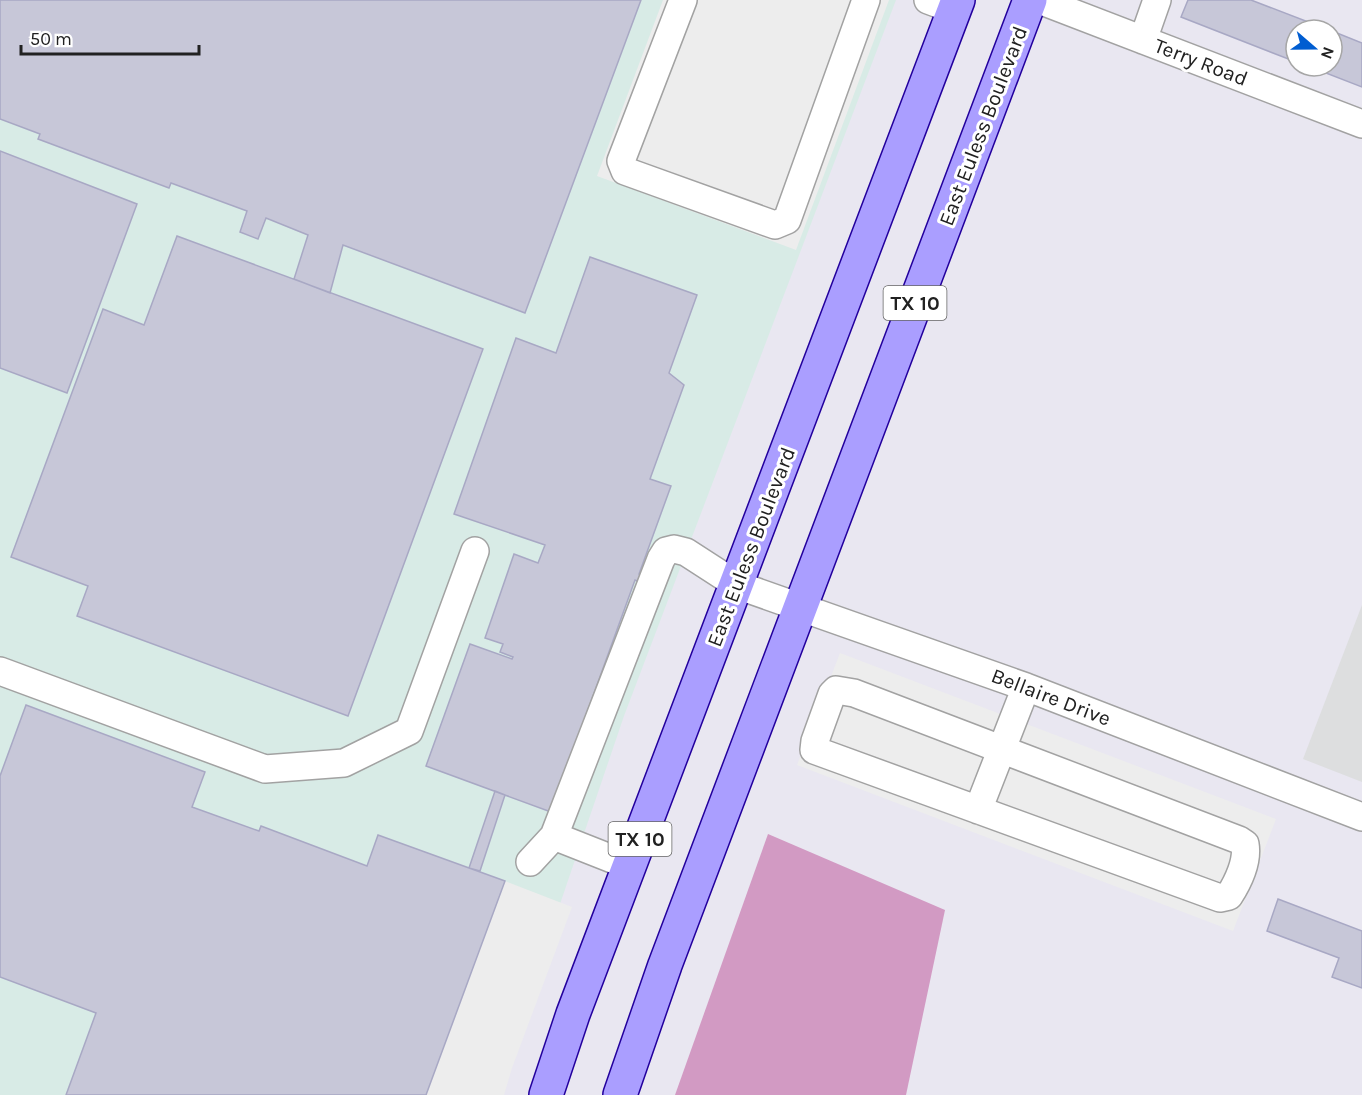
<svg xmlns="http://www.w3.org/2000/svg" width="1362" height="1095" font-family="Karla,sans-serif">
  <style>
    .residential { fill: #dddedf }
    .industrial { fill: #d8ebe6 }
    .forest { fill: #d29ac3 }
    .parking { fill: #ededed }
    .building { fill: #c7c7d8; stroke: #a8a8c4; stroke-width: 1.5 }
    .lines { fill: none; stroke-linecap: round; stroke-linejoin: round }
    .minor-casing { stroke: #a2a2a2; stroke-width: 30 }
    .major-casing { stroke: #23009d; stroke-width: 36 }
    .minor { stroke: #fff; stroke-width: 27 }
    .major { stroke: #aa9eff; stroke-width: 33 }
    .labels { text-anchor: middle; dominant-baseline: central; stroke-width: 6; stroke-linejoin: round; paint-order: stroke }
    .shield { fill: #fff; stroke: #646464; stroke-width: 1.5 }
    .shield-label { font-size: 20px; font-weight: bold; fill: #212121 }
    .street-label { font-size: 21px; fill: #212121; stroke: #fff }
  </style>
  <rect width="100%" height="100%" fill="#e9e7f1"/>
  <path class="residential" d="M1362,605V782L1303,759Z"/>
  <path class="industrial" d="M0,0H896L624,716L495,1095H0Z"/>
  <path class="forest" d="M768,834L945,910L906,1095H675Z"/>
  <path class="parking" d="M663,0H889L796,250L597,176Z
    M840,653L1276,819L1233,931L797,765Z
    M505,881L572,907L512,1068L504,1095H426Z"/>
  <path class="building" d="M0,0H641L525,313L343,245L330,293L294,279L308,235L266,218L258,239L240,232L247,211L171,183L169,188L38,139L40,134L0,119Z
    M1188,0H1251L1329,30H1296V62L1181,17Z
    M1332,31L1362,43V87L1308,66H1332Z
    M0,151L137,204L67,393L0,368Z
    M177,236L483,349L348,716L77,616L88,586L11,557L103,309L144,325Z
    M590,257L697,295L669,373L684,385L650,479L671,486L639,574L644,576L642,583L635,580L551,812L426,766L470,644L512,659L513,657L500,652L503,644L485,638L514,554L538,563L545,545L454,514L516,338L556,353Z
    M26,705L205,772L192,807L259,831L261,826L367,866L378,835L505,881L426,1095H66L96,1013L0,977V776Z
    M495,791L505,795L480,871L469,868Z
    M1278,899L1362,931V988L1332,977L1339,958L1267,931Z"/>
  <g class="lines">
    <defs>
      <path id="minor" d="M683,0L621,161L625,171L775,225L787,220L866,0
        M928,0L955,10
        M1039,0L1362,124
        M1143,40L1157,0
        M0,671L265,769L344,763L409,731L475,551
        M836,690L854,693L1239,840L1245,844C1248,861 1238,882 1229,896L1220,898L814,750L815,741L832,694Z
        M978,810L1026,687
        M530,862L554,836
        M630,866L554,836L661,559L666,551L674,549L686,552L737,585L1026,687L1362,817"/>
      <path id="major" d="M546,1095L573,1014L958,0
        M620,1095L665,965L1030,0"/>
    </defs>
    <use href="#minor" class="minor-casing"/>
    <use href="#major" class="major-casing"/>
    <use href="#minor" class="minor"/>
    <use href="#major" class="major"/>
  </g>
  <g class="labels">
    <g class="shield">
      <rect x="883.5" y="286" width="63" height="34" rx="4.5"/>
      <rect x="608.5" y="822" width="63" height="34" rx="4.5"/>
    </g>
    <g class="shield-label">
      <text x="915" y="303">TX 10</text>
      <text x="640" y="839">TX 10</text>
    </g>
    <g class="street-label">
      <text transform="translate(1201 62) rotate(21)">Terry Road</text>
      <text transform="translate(983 126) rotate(-69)">East Euless Boulevard</text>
      <text transform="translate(751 547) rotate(-69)">East Euless Boulevard</text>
      <text transform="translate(1051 697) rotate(21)">Bellaire Drive</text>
    </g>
  </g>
  <g transform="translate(1314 48) rotate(110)"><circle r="28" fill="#ffffff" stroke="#a6a6a6" stroke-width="1.5"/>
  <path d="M0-4.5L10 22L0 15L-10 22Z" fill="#005dd1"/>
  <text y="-9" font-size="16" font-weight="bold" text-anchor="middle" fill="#212121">N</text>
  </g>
  <path d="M21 45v9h178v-9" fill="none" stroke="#212121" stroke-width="3"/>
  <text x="30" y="45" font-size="18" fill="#212121" stroke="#ffffff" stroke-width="4.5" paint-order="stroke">50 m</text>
</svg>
